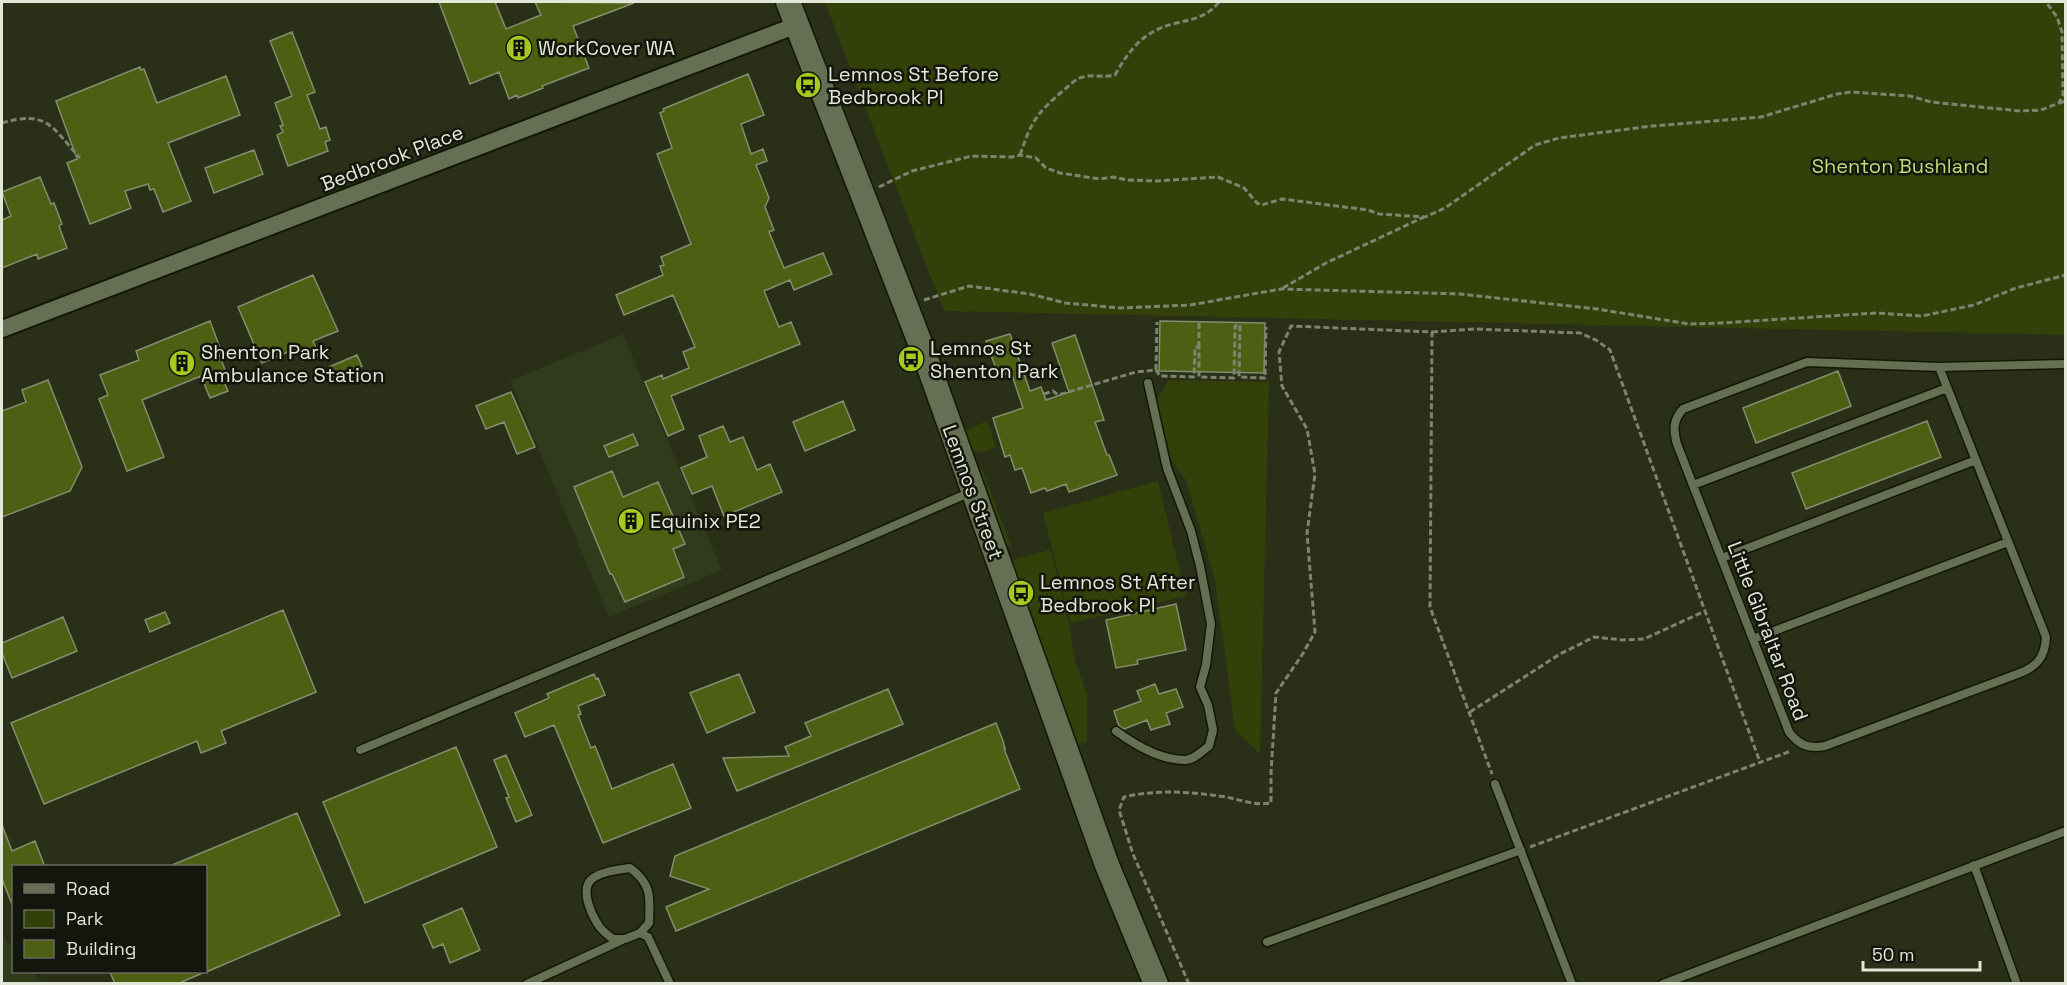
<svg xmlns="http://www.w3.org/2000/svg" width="2067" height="985" font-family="'Space Grotesk',sans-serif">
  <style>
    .built { fill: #313a1a }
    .green { fill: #34400a }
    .building { fill: #4e5f13; stroke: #848d71; stroke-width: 1.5 }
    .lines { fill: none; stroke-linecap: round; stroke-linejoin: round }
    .lane-casing { stroke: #121802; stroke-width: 11 }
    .street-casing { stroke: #121802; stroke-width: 20 }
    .secondary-casing { stroke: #121802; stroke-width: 27 }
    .path { stroke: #7e846f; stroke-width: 3; stroke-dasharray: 6 3; stroke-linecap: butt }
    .lane { stroke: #666e53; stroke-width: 8 }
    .street { stroke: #666e53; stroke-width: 16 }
    .secondary { stroke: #666e53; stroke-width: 24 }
    .labels { text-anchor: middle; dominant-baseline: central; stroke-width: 5; stroke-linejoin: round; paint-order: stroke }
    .poi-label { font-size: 20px; fill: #e2e7d8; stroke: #13160c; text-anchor: start }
    .street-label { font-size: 20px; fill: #e2e7d8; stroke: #13160c }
    .park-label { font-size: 20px; fill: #c1dc78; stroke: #13160c }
  </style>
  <rect width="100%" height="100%" fill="#293017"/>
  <path class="built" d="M623,334L722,570L609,617L510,381Z
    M2,935L13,949L14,972H32L42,983H2Z"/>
  <path class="green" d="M825,2H2065V335L944,311Z
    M1168,380L1269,382L1260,754L1235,730L1215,580L1186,480L1171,460L1156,402Z
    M987,421L996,447L983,452L971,450L964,431Z
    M981,467L1011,546L1004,545L978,470Z
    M1158,481L1186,596L1071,623L1043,513Z
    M1049,550L1051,551L1069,624L1075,661L1087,694V741L1076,746L1021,595L1027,592L1022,578H1015L1011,564L1015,559Z"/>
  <path class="building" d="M439,2H495L506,29L541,15L535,2L634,3L573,26L589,68L542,86L543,88L518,98L517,95L509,99L499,72L470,84Z
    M292,32L315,92L307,95L320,129L326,127L330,140L325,142L328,151L288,166L277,135L283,132L280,126L283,125L275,103L292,96L270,41Z
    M140,67L141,70L144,69L157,103L226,76L240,115L168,143L191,201L163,212L154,189L150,190L148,184L125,191L131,208L90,224L67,163L77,159L56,101Z
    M748,74L764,115L741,124L751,154L763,149L767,161L756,165L769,198L765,207L774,230L769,232L784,268L823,253L832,274L794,290L790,280L764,291L779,327L791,322L800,344L671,396L684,429L668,436L645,382L662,375L663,379L689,368L683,352L695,347L673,295L624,315L616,295L663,275L660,266L664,265L661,257L691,244L657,154L672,148L660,113L664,111L663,109Z
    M254,150L263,174L214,193L205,168Z
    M40,177L51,204L54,203L62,224L59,226L67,248L38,259L37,254L2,268V220L11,216L2,192Z
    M313,275L338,331L313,341L319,355L303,361L297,348L262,363L238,307Z
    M210,321L220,348L217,349L229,380L224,382L228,391L210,398L201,376L142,400L164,457L127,471L99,399L108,395L100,375L139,360L136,351Z
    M1160,321L1265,323L1264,373L1159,371Z
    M1010,334L1030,391L1041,387L1046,400L1069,392L1052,343L1075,335L1104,420L1095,422L1107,455H1109L1117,475L1069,492L1066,484L1047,491L1045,488L1031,493L1022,468L1015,470L1010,455L1005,457L993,418L1023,408L1011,372L999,377L986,341Z
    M357,355L362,366L334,378L329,367Z
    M1838,371L1851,406L1756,443L1743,408Z
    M48,380L82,467L70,491L2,517V411L26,402L22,390Z
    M511,392L535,447L517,454L504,422L486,429L476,406Z
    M843,401L855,430L805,451L793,422Z
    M1927,421L1941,457L1806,509L1792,473Z
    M723,426L730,442L743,437L757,470L770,464L782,492L724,516L712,486L692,494L681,468L707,457L699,436Z
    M633,434L638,445L609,457L604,446Z
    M612,471L623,497L658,482L685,544L673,549L684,577L625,602L612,574H610L574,487Z
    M1176,604L1186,650L1137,660L1138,664L1116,668L1106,620Z
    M283,610L316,692L221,731L226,743L201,753L197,741L44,804L11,723Z
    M165,612L170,623L150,632L145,620Z
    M63,617L77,651L12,678L2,653V643Z
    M594,674L596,679L598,678L605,695L578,706L581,714L578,715L591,748L595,746L612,789L673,764L691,808L603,843L554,725L525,737L515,713L549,698L547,694Z
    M739,674L755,712L707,733L690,693Z
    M1155,684L1159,694L1176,689L1183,707L1166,713L1170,724L1151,730L1147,720L1124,729L1119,726L1114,711L1141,701L1137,691Z
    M888,689L903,724L737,791L723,758L789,756L785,747L811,736L805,723Z
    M996,723L1003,741L1005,749H1004L1020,789L676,931L666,907L709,889L670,876L675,856Z
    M456,747L497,847L365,903L323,802Z
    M506,755L532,815L516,822L506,798L509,797L494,760Z
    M297,813L340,915L206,972V867L170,866Z
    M2,825L12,851L35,841L45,867H14L13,907L2,879Z
    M462,908L480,950L450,963L443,944L433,948L423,925Z
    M110,972H205L177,984H115Z"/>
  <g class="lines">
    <defs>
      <path id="lane" d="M1939,367L2046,637C2045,656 2038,666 2020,673L1825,746C1808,749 1799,745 1789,732L1677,444C1673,430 1673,420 1683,409L1807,362L1939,367L2066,364
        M1693,485L1947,388
        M1722,558L1976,460
        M1753,639L2008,542
        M1116,731C1135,745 1160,760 1185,760C1194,760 1202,751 1209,746L1213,730L1208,705L1200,687L1206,665L1211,624L1200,566L1191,531L1167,468L1148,383
        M360,750L843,548L973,491
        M1495,784L1572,984
        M1974,865L2017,984
        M640,933L649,923C650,897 652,884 630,868C617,870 604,871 593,878C579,888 591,914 599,926C602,931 608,935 613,939H625L640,933L648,937L670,984
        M1267,942L1521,850
        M527,984L622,940
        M1663,984L2066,831"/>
      <path id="street" d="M2,329L797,25"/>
      <path id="secondary" d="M788,2L924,353L1107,865L1156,984"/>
    </defs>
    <use href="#lane" class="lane-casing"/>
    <use href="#street" class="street-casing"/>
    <use href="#secondary" class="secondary-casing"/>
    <path class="path" d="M2059,103L2066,101
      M2,123C47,110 51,126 80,158
      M1020,155C1032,120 1036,114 1064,90C1070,85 1076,78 1083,77C1094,74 1104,78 1115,75C1129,50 1144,31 1173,24C1192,19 1206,18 1219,2
      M879,187L912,171L972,156L1012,157L1020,155L1036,158L1046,168L1060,173L1100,179L1113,177L1127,180L1156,181L1218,177L1244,188L1257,203L1262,205L1282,199L1368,210L1379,214L1425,217L1445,208L1535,145L1559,138L1652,126L1761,117L1837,94L1851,92L1910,96L1931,102L2020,111L2041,110L2059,103L2063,95L2062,32L2057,17L2046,2
      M1283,288L1326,263L1424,217
      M924,300L969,286L1030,294L1065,303L1121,308L1190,305L1281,289L1460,294L1597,309L1689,324L1721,323L1876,313L1922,316L1974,305L2016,288L2066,275
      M1432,332L1474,329L1580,333L1596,340L1610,350L1760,762
      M1199,347V323
      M1156,370L1157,322
      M1044,394L1053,391L1058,395L1136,372L1156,370L1160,376L1194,377L1195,347H1199V377L1234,378L1235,326L1240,325L1239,377L1265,378L1266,327
      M1470,712L1560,654L1594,637L1623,640L1644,639L1705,611
      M1530,847L1791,751
      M1189,984L1133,854L1119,810L1124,797C1158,789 1192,792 1226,797C1241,800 1257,806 1271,803V773L1276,693L1302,655L1315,632L1307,533L1315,474L1307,429L1282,386L1279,352L1291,326L1432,332L1430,607L1492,774"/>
    <use href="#lane" class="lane"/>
    <use href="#street" class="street"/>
    <use href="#secondary" class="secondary"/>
  </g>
  <defs>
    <symbol id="building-disc" viewBox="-11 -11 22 22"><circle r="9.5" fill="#a6c821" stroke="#13160c"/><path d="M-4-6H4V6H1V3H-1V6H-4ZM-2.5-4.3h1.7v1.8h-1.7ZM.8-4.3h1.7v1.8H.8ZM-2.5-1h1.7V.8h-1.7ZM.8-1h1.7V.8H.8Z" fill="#111"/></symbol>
    <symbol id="bus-disc" viewBox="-11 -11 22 22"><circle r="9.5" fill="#a6c821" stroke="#13160c"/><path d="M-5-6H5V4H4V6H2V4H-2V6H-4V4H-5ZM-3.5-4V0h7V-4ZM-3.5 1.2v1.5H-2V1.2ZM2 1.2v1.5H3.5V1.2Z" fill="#111"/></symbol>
  </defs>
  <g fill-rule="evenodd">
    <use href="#building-disc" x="504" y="33" width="30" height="30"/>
    <use href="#bus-disc" x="793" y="70" width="30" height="30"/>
    <use href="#bus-disc" x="896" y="344" width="30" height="30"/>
    <use href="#building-disc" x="167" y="348" width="30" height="30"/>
    <use href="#building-disc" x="616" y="506" width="30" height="30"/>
    <use href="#bus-disc" x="1006" y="578" width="30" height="30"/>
  </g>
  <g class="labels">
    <g class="poi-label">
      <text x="538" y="48">WorkCover WA</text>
      <text x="828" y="74">Lemnos St Before<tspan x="828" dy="23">Bedbrook Pl</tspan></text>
      <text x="930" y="348">Lemnos St<tspan x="930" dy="23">Shenton Park</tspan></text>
      <text x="201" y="352">Shenton Park<tspan x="201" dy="23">Ambulance Station</tspan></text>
      <text x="650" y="521">Equinix PE2</text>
      <text x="1040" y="582">Lemnos St After<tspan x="1040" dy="23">Bedbrook Pl</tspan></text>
    </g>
    <g class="street-label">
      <text transform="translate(392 158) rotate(-21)">Bedbrook Place</text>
      <text transform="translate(973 492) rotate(70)">Lemnos Street</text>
      <text transform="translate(1768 631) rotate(69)">Little Gibraltar Road</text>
    </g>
    <g class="park-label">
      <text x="1900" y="166">Shenton Bushland</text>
    </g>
  </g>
  <rect width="2067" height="985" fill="none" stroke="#e2e7d8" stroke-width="6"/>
  <rect x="12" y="865" width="195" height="108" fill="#13160c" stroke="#666a5e" stroke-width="1.5"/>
  <rect x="24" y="884" width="30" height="9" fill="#666e53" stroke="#666a5e" stroke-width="1.5"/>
  <text x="66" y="895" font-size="18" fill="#e2e7d8">Road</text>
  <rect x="24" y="910" width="30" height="18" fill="#34400a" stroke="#666a5e" stroke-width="1.5"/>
  <text x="66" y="925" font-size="18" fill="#e2e7d8">Park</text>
  <rect x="24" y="940" width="30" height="18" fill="#4e5f13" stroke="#666a5e" stroke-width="1.5"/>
  <text x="66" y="955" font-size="18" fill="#e2e7d8">Building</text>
  <path d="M1863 961v9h117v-9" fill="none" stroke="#e2e7d8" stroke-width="3"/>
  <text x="1872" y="961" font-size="18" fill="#e2e7d8" stroke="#13160c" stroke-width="4.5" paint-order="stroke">50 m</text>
</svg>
